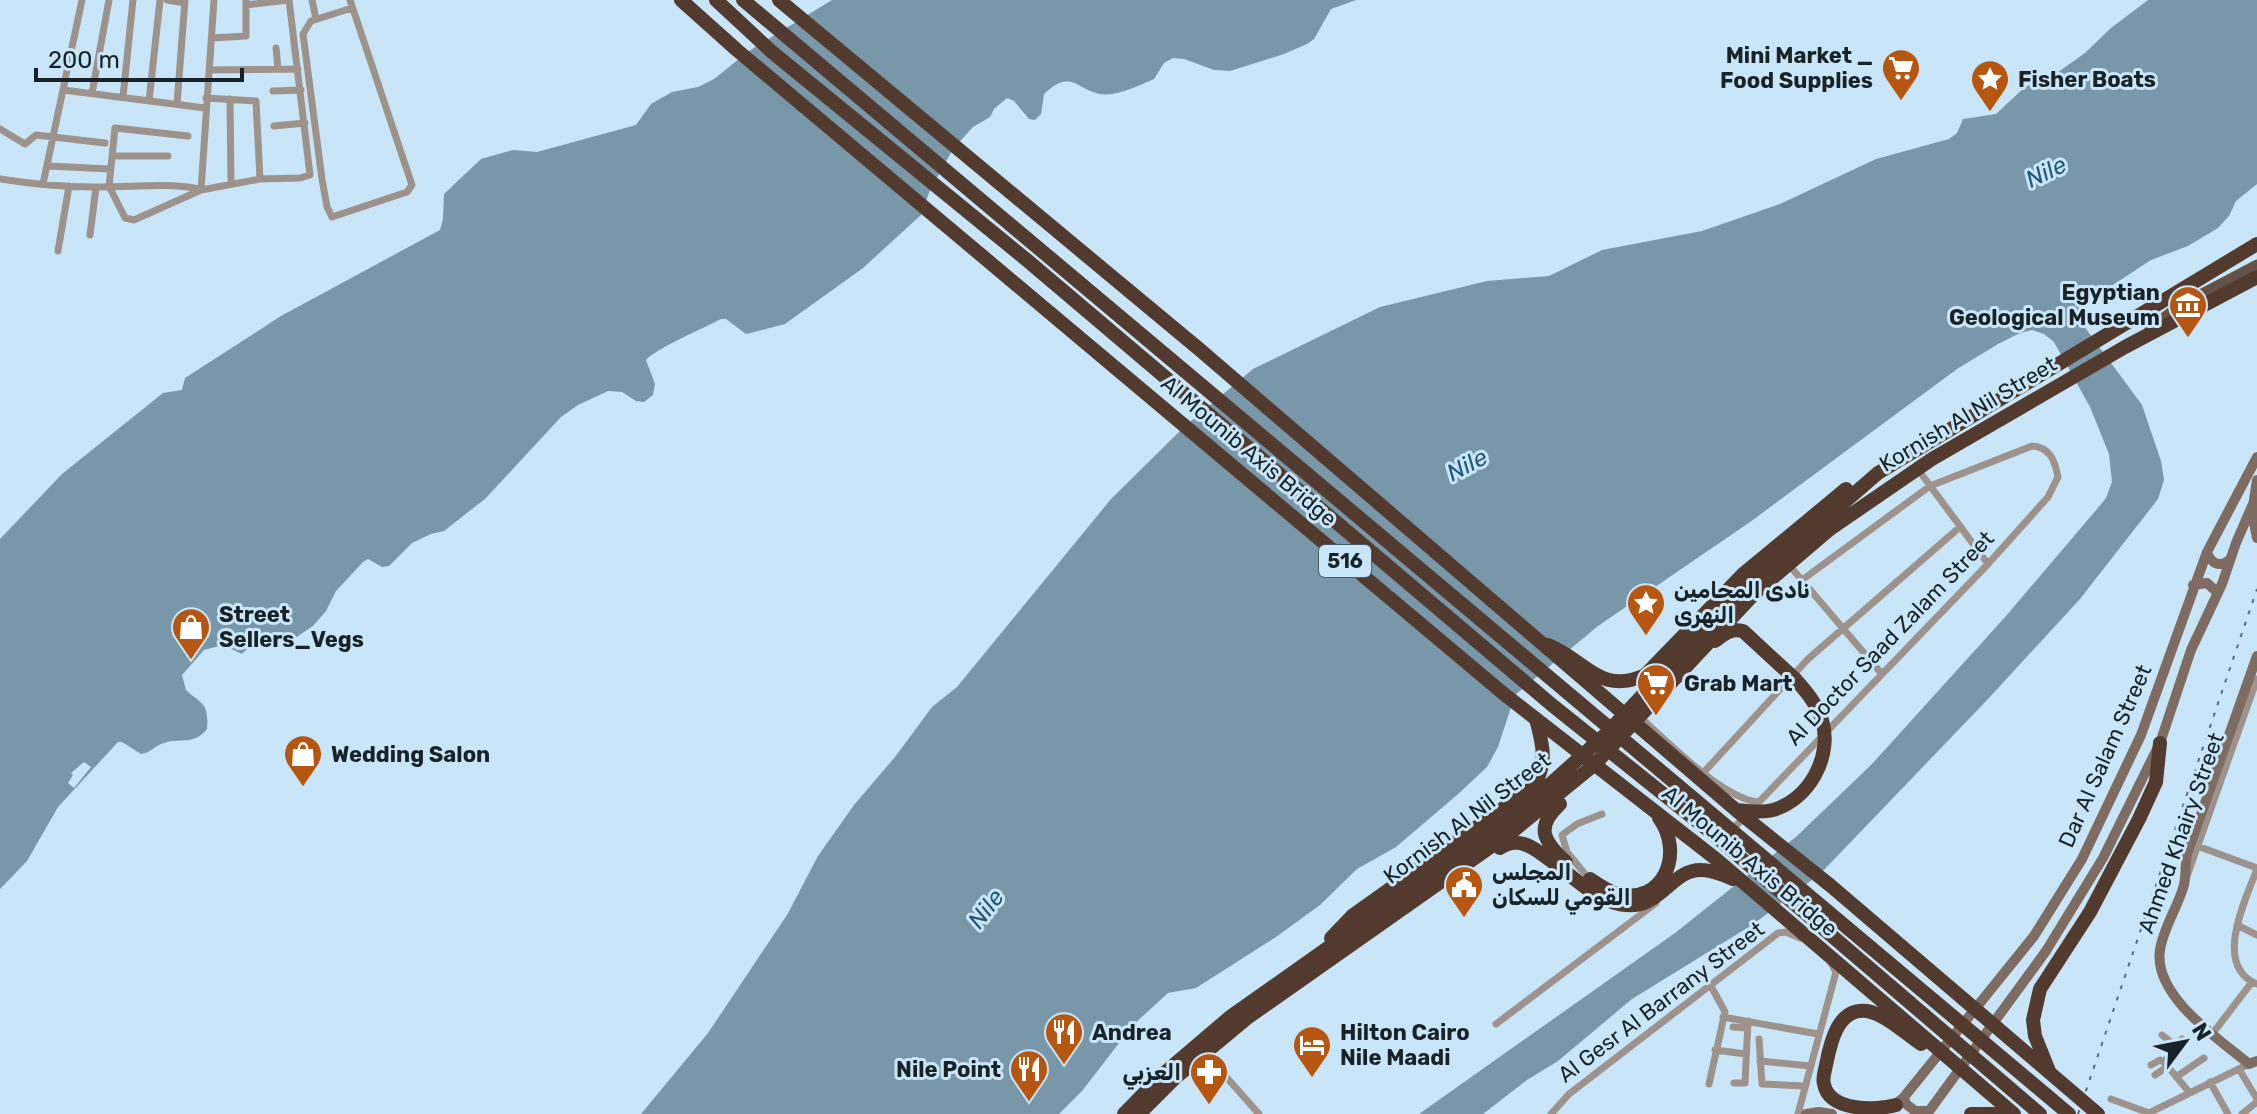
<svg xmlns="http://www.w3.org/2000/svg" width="2257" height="1114" font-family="Rubik,'Noto Naskh Arabic',sans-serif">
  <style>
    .water { fill: #7897a9 }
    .pier { fill: #c9e6f8 }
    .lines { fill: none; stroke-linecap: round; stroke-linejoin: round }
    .street { stroke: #9e928c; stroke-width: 7 }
    .secondary { stroke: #7e6c63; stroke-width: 10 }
    .primary { stroke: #665146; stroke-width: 11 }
    .highway { stroke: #523b2e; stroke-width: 14 }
    .rail { stroke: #5a6c77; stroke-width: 2; stroke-dasharray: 4 8; stroke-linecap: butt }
    .secondary-bridge { stroke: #7e6c63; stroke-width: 10 }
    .highway-bridge { stroke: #523b2e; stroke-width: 14 }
    .labels { text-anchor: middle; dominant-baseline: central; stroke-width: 6; stroke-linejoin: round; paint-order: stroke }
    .shield { fill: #c9e6f8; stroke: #4d5e67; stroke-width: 2 }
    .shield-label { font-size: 20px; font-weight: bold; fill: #182329 }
    .poi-label { font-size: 22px; font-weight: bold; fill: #182329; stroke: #c9e6f8; text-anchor: start }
    .street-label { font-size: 22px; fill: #182329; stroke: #c9e6f8 }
    .water-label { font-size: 24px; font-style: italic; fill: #215875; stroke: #c9e6f8 }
  </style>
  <rect width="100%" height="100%" fill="#c9e6f8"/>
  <path class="water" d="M832,0H1356L1331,9L1314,39L1307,44L1284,54L1230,71L1214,70L1184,59L1173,58L1164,63L1154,79C1140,85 1116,97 1100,94C1075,89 1072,68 1044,94L1041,114L1035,120L1029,119L1014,101L1007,98L994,109L990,117L973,127L953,149L930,190L921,215L863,268L785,324L746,334L726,319H721C704,328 655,349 646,360L655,384L653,395L644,402L636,401L622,392L608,391L578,405L561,417L486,498L444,531L431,534L412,543L389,566L382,567L368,559L363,562L336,591L326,611L313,626L292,640L282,641L265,635L259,637L242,654L223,645L204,650L182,675L186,690C202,705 209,702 207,729C193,746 182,737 164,743C155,745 151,753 141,754L122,742H118L58,807L27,861L0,889V539L62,474L163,393L182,390L185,378L281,316L440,230L443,219L444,194L481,159L513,150L537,152L636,125L651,104L672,92L698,87L714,79L749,51Z
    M2148,0H2257V184L2236,201L2229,216L2218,228L2188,246L2151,260L2090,300L2082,310L2086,329L2142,405L2161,461L2164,480L2158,499L2080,599L1989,698L1821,873L1752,925L1632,999L1558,1061L1527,1080L1483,1114H1419L1675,933L1797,836L1872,764L2006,616L2097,509L2106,498L2112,482L2109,454L2090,407L2054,342L2044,334L2032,330L2020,333L1998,344L1957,369L1750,522L1598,626L1515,695L1498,747L1487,767L1457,795L1396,847L1357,869L1320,905L1276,937L1196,988L1168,993L1133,1025L1082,1091L1059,1114H641L708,1033L787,915L818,856L854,805L895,757L932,707L957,687L1111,499L1185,426L1253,369L1380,307L1487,281L1549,276L1602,250L1702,231L1780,204L1876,159L1949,139L1957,133L1963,119L1996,114L2025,87L2054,75L2085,53L2111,28Z"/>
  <path class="pier" d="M84,762L91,767L74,788L68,783L73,775L71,773Z"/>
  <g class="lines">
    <path class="street" d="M167,0L185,3
      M312,0L316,19
      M350,0L412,185L407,192L332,217L327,207L322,179L303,34L311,21L352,8
      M212,38L246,36V0
      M276,48L278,69
      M209,70L298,69
      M63,90L205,108
      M273,91L301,90
      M92,93L109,0
      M123,97L133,0
      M206,98L256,101L260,179
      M230,99L231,183
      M149,101L160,0
      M177,104L185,0
      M274,126L305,123
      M0,129L25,144L36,135L105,143
      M188,136L115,128L109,186L125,218L134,220L201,190L260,179L300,178L310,175L289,0L246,5
      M112,156H168
      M48,166L110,169
      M0,179C31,184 61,187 93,187C129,188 164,182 199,189
      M43,184L82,0
      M201,190L214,0
      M90,235L96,187
      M58,251L69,186
      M1917,468L1988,564
      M1789,565L1881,673
      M1640,717C1668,742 1720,796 1757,802
      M1704,772L1808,659L1960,527
      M1731,831L1988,564L2048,497L2058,477C2055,461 2050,447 2032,446L1930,486L1802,580
      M2200,847L2257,868
      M2257,869C2246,899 2212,966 2257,984
      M2187,876L2257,679
      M1589,879L1567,852L1562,835L1577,824L1602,814
      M2237,925L2257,935
      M1723,1017L1818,1034
      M1496,1024L1656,903
      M1733,1027L1747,1028
      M2213,1033L2252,982
      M2162,1035L2176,1046
      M1759,1039L1762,1084L1804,1086
      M2182,1039L2164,1062L2189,1092
      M1715,1050L1746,1054
      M1205,1053L1259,1114
      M1760,1061L1810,1066
      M2151,1065L2160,1060L2164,1062
      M2239,1069L2257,1099
      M2155,1075L2167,1067
      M2176,1077L2204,1058
      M2210,1082L2228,1114
      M1734,1083H1745L1748,1021
      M1709,1084L1725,1012L1711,986
      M2111,1099L2149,1113
      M1551,1114L1569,1094L1778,933L1786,932L1800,938
      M1798,1114L1836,972L1831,963
      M2147,1114L2249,1064
      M2242,1114L2257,1102"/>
    <path class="secondary" d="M2207,552C2211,565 2222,568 2231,558
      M2193,585L2207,583L2218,593
      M2257,656L2187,854C2185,865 2186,876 2184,885C2178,907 2163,928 2160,950C2153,996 2219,1039 2249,1064L2257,1061
      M1904,1097L1906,1104L1915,1111H1929
      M1891,1108L1904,1097L2034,936L2082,859L2141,735L2207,552L2257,457
      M1806,1114L1819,1112L1832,1114
      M1927,1114L2046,951L2103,858L2160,743L2191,650L2222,584L2236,543L2252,506"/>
    <path class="primary" d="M2150,329L2179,306L2257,265"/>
    <path class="highway" d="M1715,641C1724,634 1731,628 1743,631L1795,679
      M1548,645C1586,660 1600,696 1645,675L1742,575L1846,489
      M1560,804C1535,827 1543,841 1566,862
      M1500,848C1521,834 1537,851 1554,863
      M1331,938L1352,916L1533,787C1548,764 1543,745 1536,719
      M2049,1071L2035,1036L2033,1020L2040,989L2090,912L2139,819L2156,782L2160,743
      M1124,1114L1162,1075L1230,1017L1469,848L1537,796L1606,734L1736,596L1878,473L2257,244
      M1139,1114L1176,1077L1247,1018L1513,831L1595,764L1755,593L1830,529L1932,459L2125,347L2257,277
      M1971,1114H1999"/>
    <path class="rail" d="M2078,1114L2257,589"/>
    <path class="secondary-bridge" d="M2257,480L2252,513L2257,538"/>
    <path class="highway-bridge" d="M681,0L738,51L1504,694L1716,859L2014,1114
      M716,0L772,52L1028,261L1552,705L1707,829L2040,1114
      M743,0L2069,1114
      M779,0L1199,349L1736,810L1831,886L2098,1114
      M1736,810C1748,811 1761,813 1773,810C1809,800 1833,756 1822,720C1817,704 1806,691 1795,679
      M1554,863C1572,876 1591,895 1612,902C1661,918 1667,869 1702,870C1713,870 1723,875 1733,879
      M1590,879C1599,885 1609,892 1618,894C1663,905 1685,854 1659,818
      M1896,1105C1875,1111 1829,1111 1824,1084C1822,1078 1825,1071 1826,1065C1830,1045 1837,1007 1867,1011C1885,1014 1906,1034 1921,1044"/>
  </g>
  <defs>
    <symbol id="supermarket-pin" viewBox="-11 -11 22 30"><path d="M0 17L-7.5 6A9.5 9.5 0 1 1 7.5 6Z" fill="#b65611" stroke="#c9e6f8"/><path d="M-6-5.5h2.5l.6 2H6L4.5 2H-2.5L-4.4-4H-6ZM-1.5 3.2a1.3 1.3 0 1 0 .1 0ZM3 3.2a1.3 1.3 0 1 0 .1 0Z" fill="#fff"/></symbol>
    <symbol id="sight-pin" viewBox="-11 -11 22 30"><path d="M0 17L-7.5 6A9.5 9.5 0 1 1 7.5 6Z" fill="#b65611" stroke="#c9e6f8"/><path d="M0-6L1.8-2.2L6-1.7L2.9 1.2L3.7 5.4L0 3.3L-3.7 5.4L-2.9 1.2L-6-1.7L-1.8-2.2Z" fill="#fff"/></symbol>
    <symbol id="museum-pin" viewBox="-11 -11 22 30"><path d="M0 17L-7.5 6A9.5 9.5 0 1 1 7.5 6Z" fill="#b65611" stroke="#c9e6f8"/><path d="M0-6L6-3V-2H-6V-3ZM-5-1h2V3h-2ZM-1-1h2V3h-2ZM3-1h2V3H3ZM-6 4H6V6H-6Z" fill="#fff"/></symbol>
    <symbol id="shop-pin" viewBox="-11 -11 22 30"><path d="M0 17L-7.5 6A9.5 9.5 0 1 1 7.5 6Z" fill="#b65611" stroke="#c9e6f8"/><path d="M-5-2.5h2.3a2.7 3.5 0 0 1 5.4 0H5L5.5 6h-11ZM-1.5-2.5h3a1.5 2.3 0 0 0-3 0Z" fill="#fff"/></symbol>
    <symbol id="civic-pin" viewBox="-11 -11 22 30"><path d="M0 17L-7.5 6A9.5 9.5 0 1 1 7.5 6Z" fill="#b65611" stroke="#c9e6f8"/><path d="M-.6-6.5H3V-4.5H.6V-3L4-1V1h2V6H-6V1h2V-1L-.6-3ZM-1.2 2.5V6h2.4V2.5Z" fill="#fff"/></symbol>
    <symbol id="restaurant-pin" viewBox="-11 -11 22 30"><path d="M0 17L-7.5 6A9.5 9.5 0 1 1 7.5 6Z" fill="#b65611" stroke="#c9e6f8"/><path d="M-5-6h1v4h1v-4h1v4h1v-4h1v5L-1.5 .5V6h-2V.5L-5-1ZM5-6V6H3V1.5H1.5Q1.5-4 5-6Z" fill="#fff"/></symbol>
    <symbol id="hotel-pin" viewBox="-11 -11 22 30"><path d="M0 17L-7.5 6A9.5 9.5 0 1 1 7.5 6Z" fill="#b65611" stroke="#c9e6f8"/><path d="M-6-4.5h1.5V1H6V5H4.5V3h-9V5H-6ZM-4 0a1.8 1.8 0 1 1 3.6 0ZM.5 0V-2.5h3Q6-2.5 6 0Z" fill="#fff"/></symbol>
    <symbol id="pharmacy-pin" viewBox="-11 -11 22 30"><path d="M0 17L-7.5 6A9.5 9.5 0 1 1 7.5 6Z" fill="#b65611" stroke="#c9e6f8"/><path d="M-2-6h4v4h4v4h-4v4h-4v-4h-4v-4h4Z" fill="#fff"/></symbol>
  </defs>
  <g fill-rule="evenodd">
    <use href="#supermarket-pin" x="1879" y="46" width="44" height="60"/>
    <use href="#sight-pin" x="1968" y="57" width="44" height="60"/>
    <use href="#museum-pin" x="2166" y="283" width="44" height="60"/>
    <use href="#sight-pin" x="1624" y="581" width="44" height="60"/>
    <use href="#shop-pin" x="169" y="605" width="44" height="60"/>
    <use href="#supermarket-pin" x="1634" y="661" width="44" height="60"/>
    <use href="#shop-pin" x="281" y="732" width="44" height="60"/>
    <use href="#civic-pin" x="1442" y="863" width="44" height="60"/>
    <use href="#restaurant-pin" x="1042" y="1010" width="44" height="60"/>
    <use href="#hotel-pin" x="1290" y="1023" width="44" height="60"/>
    <use href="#restaurant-pin" x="1007" y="1047" width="44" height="60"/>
    <use href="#pharmacy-pin" x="1187" y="1050" width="44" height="60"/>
  </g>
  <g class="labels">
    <rect class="shield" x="1319" y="545" width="52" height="32" rx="6"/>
    <g class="shield-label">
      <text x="1345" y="561">516</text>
    </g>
    <g class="poi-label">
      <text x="1873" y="55" text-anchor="end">Mini Market _<tspan x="1873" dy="25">Food Supplies</tspan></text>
      <text x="2018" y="79">Fisher Boats</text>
      <text x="2160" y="292" text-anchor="end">Egyptian<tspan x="2160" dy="25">Geological Museum</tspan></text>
      <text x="1674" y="590">نادى المحامين<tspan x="1674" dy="25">النهرى</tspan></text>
      <text x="219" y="614">Street<tspan x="219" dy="25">Sellers_Vegs</tspan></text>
      <text x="1684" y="683">Grab Mart</text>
      <text x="331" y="754">Wedding Salon</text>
      <text x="1492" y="872">المجلس<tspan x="1492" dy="25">القومي للسكان</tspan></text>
      <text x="1092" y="1032">Andrea</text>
      <text x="1340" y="1032">Hilton Cairo<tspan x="1340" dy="25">Nile Maadi</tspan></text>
      <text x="1001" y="1069" text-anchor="end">Nile Point</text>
      <text x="1181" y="1072" text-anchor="end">العزبي</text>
    </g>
    <g class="street-label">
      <text transform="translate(1968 414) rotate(-31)">Kornish Al Nil Street</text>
      <text transform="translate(1249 451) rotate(40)">Al Mounib Axis Bridge</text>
      <text transform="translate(1890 638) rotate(-46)">Al Doctor Saad Zalam Street</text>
      <text transform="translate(2105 756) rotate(-66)">Dar Al Salam Street</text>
      <text transform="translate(1467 818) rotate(-37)">Kornish Al Nil Street</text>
      <text transform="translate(2181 833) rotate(-70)">Ahmed Khairy Street</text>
      <text transform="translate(1750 861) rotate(40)">Al Mounib Axis Bridge</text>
      <text transform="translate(1661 1002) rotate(-37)">Al Gesr Al Barrany Street</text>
    </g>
    <g class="water-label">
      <text transform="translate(2046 172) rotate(-26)">Nile</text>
      <text transform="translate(1467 465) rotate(-28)">Nile</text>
      <text transform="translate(986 909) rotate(-53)">Nile</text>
    </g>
  </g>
  <g transform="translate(2185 1042) rotate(58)" stroke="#c9e6f8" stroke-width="6" paint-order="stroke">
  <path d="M0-6L14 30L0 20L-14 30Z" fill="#182329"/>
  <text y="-12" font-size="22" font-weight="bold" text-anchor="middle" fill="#182329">N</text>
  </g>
  <path d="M36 68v12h206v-12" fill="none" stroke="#182329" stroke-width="4"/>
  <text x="48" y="68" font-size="24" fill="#182329" stroke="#c9e6f8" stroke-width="6" paint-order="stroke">200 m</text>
</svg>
